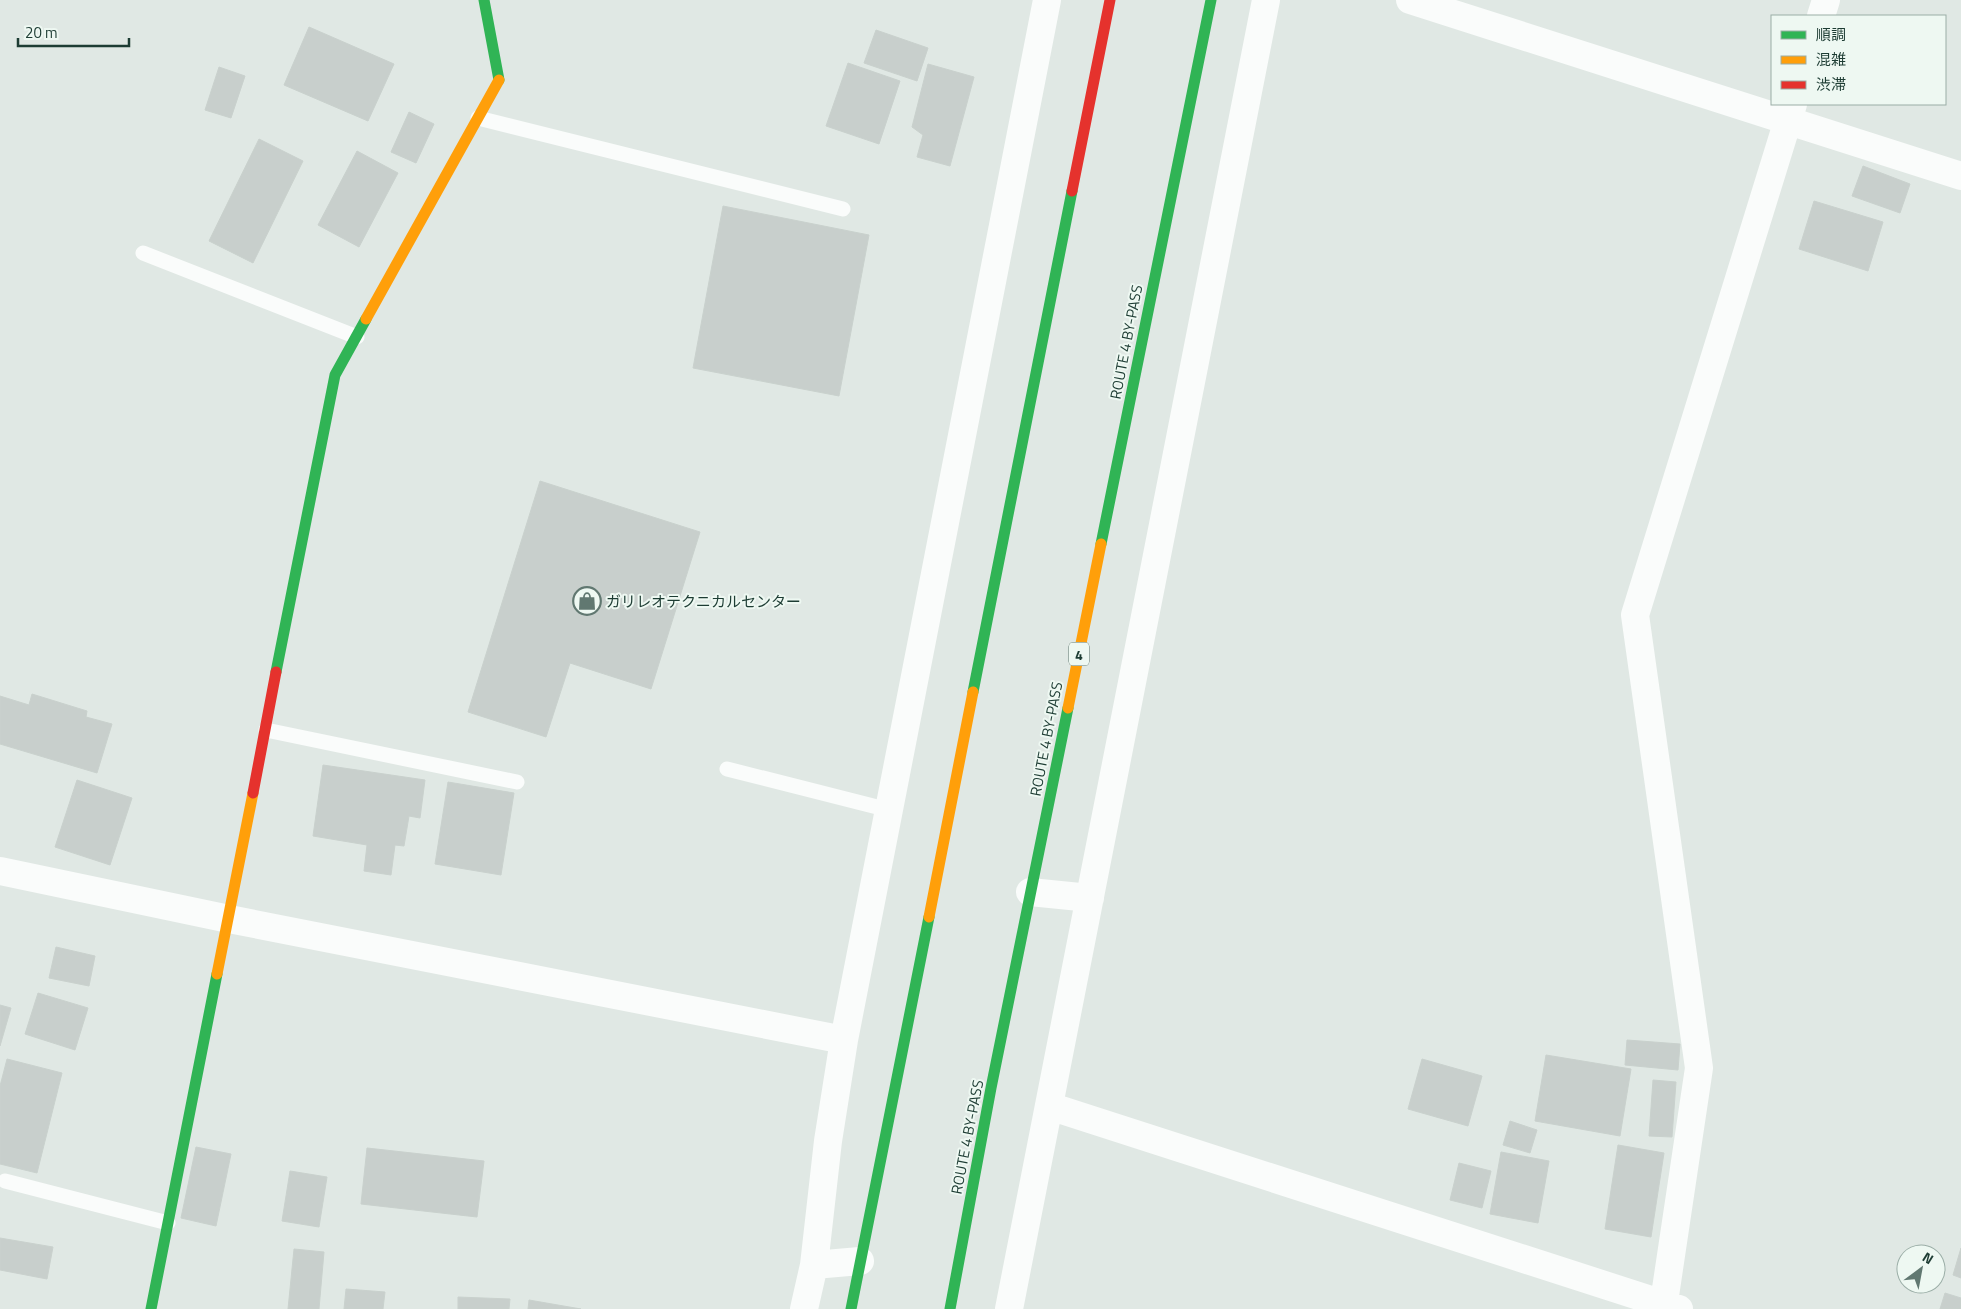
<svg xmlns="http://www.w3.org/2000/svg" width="1961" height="1309" font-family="'Titillium Web','Noto Sans JP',sans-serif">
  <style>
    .building { fill: #c8cfcc; stroke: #c9d1cd }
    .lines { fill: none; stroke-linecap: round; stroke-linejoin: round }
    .lane { stroke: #fafcfb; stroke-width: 15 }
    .street { stroke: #fafcfb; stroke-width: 28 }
    .fast { stroke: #30b455; stroke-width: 11 }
    .slow { stroke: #ff9f0a; stroke-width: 11 }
    .jam { stroke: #e5322d; stroke-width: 11 }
    .labels { text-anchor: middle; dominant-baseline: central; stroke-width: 4; stroke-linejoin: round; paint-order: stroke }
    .shield { fill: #eef8f2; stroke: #5c746c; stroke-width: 1 }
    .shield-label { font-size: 14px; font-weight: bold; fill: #1d3c33 }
    .street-label { font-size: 15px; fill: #1d3c33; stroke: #eef8f2 }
    .poi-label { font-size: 15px; fill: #1d3c33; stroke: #eef8f2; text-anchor: start }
  </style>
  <rect width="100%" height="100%" fill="#e0e8e4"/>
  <path class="building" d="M309,27L394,64L368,121L284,85Z
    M876,30L928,48L917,81L864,63Z
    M848,63L900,81L879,144L826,126Z
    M928,64L974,77L950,166L917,157L923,135L912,127Z
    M219,67L245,76L231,118L205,110Z
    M409,112L434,124L416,163L391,152Z
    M259,139L303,161L253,263L209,241Z
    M357,151L398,173L359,247L318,225Z
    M1863,166L1910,184L1900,213L1852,196Z
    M1814,201L1883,222L1868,271L1799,249Z
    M723,206L869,235L839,396L693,368Z
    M540,481L700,532L651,689L570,663L546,737L468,712Z
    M32,694L87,711L86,717L112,724L97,773L0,744V696L29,705Z
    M323,765L425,780L420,818L409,816L404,846L395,845L391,875L364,871L367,845L313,836Z
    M77,780L132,798L110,865L55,847Z
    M448,782L514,793L501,875L435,864Z
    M56,947L95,956L89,986L49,978Z
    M38,993L88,1008L75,1050L25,1034Z
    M0,1005L11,1008L0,1046Z
    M1627,1040L1680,1044L1678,1070L1625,1065Z
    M1546,1055L1631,1069L1620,1136L1535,1121Z
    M7,1059L62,1073L37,1173L0,1164V1086Z
    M1422,1059L1482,1076L1468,1126L1408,1109Z
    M1653,1080L1676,1082L1672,1137L1649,1136Z
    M1510,1121L1537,1130L1530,1153L1503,1145Z
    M1618,1145L1664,1153L1651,1237L1605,1229Z
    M196,1147L231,1154L216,1226L181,1218Z
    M367,1148L484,1161L477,1217L361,1204Z
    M1501,1152L1549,1161L1538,1223L1490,1214Z
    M1459,1163L1491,1171L1482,1208L1450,1200Z
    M290,1171L327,1177L319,1227L282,1221Z
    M0,1238L53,1247L47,1279L0,1270Z
    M1961,1248V1278L1953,1275Z
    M294,1249L324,1252L319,1309H288Z
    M346,1289L385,1292L383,1309H344Z
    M1945,1293L1961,1298V1309H1940Z
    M458,1297L510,1299L509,1309H458Z
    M529,1300L581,1309H528Z"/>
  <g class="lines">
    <path class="lane" d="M478,118L843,209
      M143,253L357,337
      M266,730L517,782
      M727,769L889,810
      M5,1181L168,1223"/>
    <path class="street" d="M1410,0L1961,176
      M1821,16L1826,0
      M0,871L229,919L844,1040
      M1030,892L1090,898
      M1049,1106L1679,1309
      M814,1265L860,1261
      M804,1309L814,1265L828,1141L844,1040L1047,0
      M1009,1309L1266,0
      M1663,1309L1699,1068L1635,615L1793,104"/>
    <path class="fast" d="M484,0L499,80
      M1101,544L1211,0
      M276,672L335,375L366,319
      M973,692L1072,191
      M151,1309L217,974
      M851,1309L929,917
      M950,1309L991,1088L1068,708"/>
    <path class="slow" d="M366,319L499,80
      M1068,708L1101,544
      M929,917L973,692
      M217,974L253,793"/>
    <path class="jam" d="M1072,191L1110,0
      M253,793L276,672"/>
  </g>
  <defs>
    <symbol id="shop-ring" viewBox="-11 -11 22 22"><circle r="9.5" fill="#eef8f2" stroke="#617871" stroke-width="1.5"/><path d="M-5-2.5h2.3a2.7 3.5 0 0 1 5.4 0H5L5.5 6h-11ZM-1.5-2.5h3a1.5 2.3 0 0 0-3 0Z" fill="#617871"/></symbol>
  </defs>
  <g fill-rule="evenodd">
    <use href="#shop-ring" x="571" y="585" width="32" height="32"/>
  </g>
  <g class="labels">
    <rect class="shield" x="1069" y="642.5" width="20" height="23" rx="4"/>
    <g class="shield-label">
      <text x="1079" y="654">4</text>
    </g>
    <g class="street-label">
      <text transform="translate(1126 342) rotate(-79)">ROUTE 4 BY-PASS</text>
      <text transform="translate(1046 739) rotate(-79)">ROUTE 4 BY-PASS</text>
      <text transform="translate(967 1137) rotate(-79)">ROUTE 4 BY-PASS</text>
    </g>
    <g class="poi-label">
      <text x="606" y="601">ガリレオテクニカルセンター</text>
    </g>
  </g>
  <rect x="1771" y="15" width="175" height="90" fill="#eef8f2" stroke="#9aada6"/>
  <rect x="1781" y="31" width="25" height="8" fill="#30b455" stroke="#9aada6"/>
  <text x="1816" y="40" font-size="15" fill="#1d3c33">順調</text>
  <rect x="1781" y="56" width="25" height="8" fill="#ff9f0a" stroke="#9aada6"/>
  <text x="1816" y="65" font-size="15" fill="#1d3c33">混雑</text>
  <rect x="1781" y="81" width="25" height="8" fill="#e5322d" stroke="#9aada6"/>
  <text x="1816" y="90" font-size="15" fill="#1d3c33">渋滞</text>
  <g transform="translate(1921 1269) rotate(32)"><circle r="24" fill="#eef8f2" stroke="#9aada6"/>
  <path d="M0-4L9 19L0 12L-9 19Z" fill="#617871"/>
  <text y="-8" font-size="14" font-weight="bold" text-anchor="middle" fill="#1d3c33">N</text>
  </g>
  <path d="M18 38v8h111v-8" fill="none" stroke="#1d3c33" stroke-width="2.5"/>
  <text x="25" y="38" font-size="15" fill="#1d3c33" stroke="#eef8f2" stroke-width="4" paint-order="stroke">20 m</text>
</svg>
